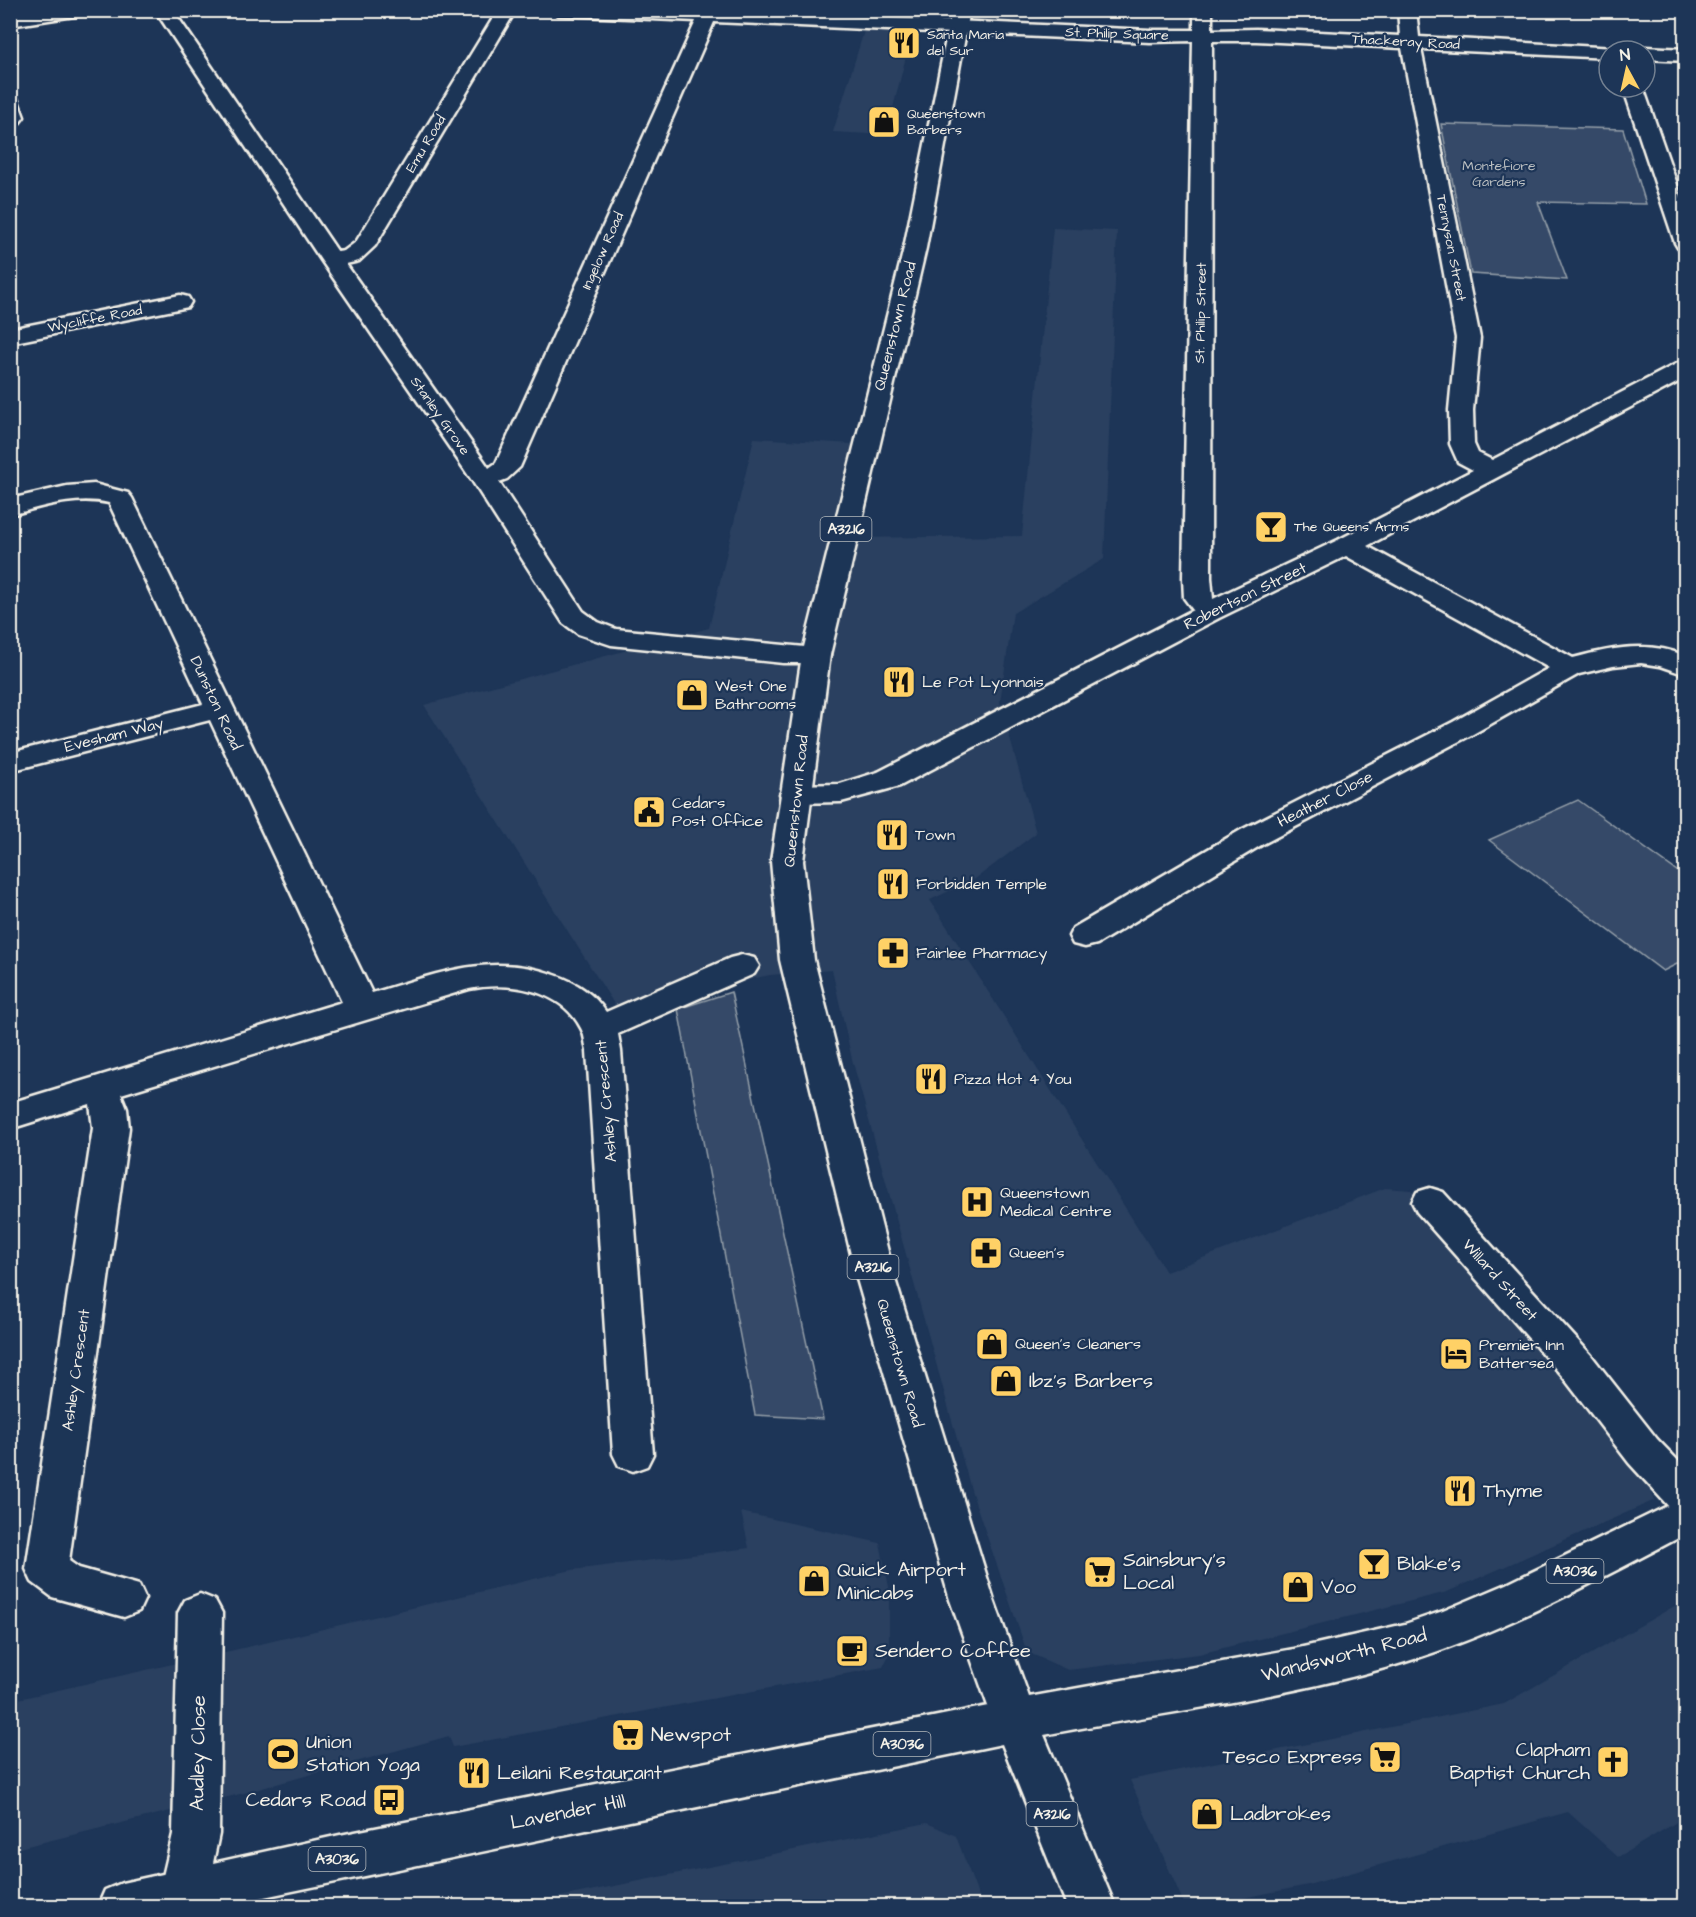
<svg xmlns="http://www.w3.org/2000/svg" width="1696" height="1917" font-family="'Architects Daughter',sans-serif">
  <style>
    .built { fill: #2a4060 }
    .green { fill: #354a67; stroke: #949ea8; stroke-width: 1.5 }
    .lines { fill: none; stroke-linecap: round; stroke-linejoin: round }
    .street-casing { stroke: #f4f1e8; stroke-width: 5 }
    .primary-casing { stroke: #f4f1e8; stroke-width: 5 }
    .street { fill: #1d3557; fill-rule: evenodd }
    .primary { fill: #1d3557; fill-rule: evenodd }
    .labels { text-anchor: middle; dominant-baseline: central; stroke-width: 4.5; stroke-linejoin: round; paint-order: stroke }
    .far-street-label { font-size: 14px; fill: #f4f1e8; stroke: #1d3557 }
    .far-poi-label { font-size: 14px; fill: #f4f1e8; stroke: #1d3557; text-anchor: start }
    .far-park-label { font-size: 14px; fill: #bbbfc1; stroke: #1d3557 }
    .shield { fill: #1d3557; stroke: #b4b9bc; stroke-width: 1.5 }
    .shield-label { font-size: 15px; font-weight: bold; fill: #f4f1e8 }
    .street-label { font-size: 16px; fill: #f4f1e8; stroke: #1d3557 }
    .poi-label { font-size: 16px; fill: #f4f1e8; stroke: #1d3557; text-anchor: start }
    .near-poi-label { font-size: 20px; fill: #f4f1e8; stroke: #1d3557; text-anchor: start }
    .near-street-label { font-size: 20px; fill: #f4f1e8; stroke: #1d3557 }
  </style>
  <rect width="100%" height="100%" fill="#1d3557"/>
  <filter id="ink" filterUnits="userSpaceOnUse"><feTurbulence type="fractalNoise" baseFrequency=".0167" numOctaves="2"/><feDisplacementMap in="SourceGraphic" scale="12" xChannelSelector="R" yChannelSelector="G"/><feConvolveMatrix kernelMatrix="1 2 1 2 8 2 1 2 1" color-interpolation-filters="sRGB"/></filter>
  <g filter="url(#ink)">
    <path class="built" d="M864,31L912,33L886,135L833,132Z
      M1053,228L1117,231L1104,559L1013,613L1000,702L1036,833L975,879L930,900L1166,1272L1385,1188L1411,1190L1639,1466L1655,1500L1447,1592L1199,1654L1068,1670L1027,1652L972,1493L852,1059L832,970L770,975L616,1007L424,705L709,628L754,438L853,444L844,538L1022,536Z
      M741,1512L880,1543L889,1587V1655L883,1667L453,1747L449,1736L244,1793L11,1850L10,1701L256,1645L572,1570L749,1548Z
      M1685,1600V1817L1618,1857L1568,1812L1308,1885L1203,1906H1185L1130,1780L1504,1704Z
      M927,1823L956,1836L982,1906H515Z"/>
    <path class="green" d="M1441,124L1623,129L1646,204L1538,202L1567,280L1471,274Z
      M1578,800L1685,877V960L1663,971L1489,840Z
      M731,992L823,1419L755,1415L678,1009Z"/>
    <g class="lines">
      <defs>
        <path id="street" d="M42,10H90L81,15L10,26V15Z
          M155,10H173L338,252L344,251L356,242L498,10H516L375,246L359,261L346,264L489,468L496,463L696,21L559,15L550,10H719L1150,30H1194V10H1212V30L1256,29L1400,36L1398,10H1416L1419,37L1616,48L1618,51H1609V58L1421,49L1480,338L1473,410L1474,444L1478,453L1492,460L1678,363L1686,361V378L1367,546L1573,658C1611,648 1648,640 1686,656V675L1660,666L1641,663L1613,666L1579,674L1473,734L1263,844L1097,944L1085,947L1073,944L1069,936L1073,928L1241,830L1453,722L1549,668L1346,556L1219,618L900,786L841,802L795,803L784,801L780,794L784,787L795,785L840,784L878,772L1193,610L1184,598L1183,578L1193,41L1150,42L714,22L520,467L507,479L499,482L583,611L598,622L616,629L826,649L830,655L826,661L816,663H783L611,645L578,634L563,623L471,479L321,260ZM1212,41H1256L1402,48L1456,338L1449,410L1450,444L1458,462L1473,470L1338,540L1213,599L1211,578Z
          M1645,47L1686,49V61L1645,59V51H1637Z
          M1623,87H1643L1686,210V249L1678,248L1675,243Z
          M10,96L17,98L24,117L17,126L10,128Z
          M180,295L188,297L191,302L188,307L10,343V329Z
          M94,484L128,493L132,498L372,993C434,975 490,951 555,975C576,982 594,994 606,1012L730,958L742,955L754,958L759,966L754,974L618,1034L621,1051L653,1454L647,1466L633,1471L619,1466L613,1454L587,1051C585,1043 585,1035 581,1028C561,989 508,981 469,989L121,1094L127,1109L129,1128L69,1561L79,1568L139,1585L145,1598L139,1611L124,1617L52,1597L32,1582L26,1569L93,1128L90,1104L10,1129V1103L342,1002L210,720L10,771V753L203,704L109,503C76,495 42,507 10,515V499L67,486Z
          M1430,1188L1443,1192L1591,1355L1657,1439L1686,1469V1514L1671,1509L1629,1463L1563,1377L1417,1212L1412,1202L1417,1192Z
          M200,1594L215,1600L222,1613L219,1834L204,1906H156L173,1834L178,1613L185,1600Z"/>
        <path id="primary" d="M952,10H970L926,248L830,655L803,861L814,960L895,1279L994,1600L1029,1697L1294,1649L1405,1624L1443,1611L1507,1584L1686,1497V1534C1594,1582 1503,1632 1405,1662C1288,1698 1163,1712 1044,1735L1115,1906H1067L1002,1744L220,1906H98L105,1890L122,1883L340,1835L988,1706L950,1600L857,1279L780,960L771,861L802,655L904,248Z"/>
      </defs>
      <use href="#street" class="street-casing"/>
      <use href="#primary" class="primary-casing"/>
      <use href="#street" class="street"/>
      <use href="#primary" class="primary"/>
    </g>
  </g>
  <defs>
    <symbol id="restaurant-square" viewBox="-11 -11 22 22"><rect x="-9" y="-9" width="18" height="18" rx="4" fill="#ffd166" stroke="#1d3557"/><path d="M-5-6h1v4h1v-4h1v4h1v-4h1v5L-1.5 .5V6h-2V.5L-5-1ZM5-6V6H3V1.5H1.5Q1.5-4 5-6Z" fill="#111"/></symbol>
    <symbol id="shop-square" viewBox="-11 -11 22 22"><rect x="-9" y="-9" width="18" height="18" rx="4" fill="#ffd166" stroke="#1d3557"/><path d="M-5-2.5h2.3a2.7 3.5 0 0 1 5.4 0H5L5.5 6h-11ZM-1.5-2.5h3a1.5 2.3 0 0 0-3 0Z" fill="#111"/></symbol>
    <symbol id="bar-square" viewBox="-11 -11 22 22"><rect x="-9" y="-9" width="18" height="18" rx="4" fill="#ffd166" stroke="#1d3557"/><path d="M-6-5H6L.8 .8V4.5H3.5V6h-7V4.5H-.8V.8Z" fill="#111"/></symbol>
    <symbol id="civic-square" viewBox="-11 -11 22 22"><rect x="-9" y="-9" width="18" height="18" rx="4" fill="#ffd166" stroke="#1d3557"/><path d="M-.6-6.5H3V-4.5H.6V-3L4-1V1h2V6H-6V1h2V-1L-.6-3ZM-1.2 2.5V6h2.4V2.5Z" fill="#111"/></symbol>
    <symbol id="pharmacy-square" viewBox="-11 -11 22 22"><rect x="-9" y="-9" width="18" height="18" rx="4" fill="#ffd166" stroke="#1d3557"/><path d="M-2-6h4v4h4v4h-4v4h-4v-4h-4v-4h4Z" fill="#111"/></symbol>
    <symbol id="hospital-square" viewBox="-11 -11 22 22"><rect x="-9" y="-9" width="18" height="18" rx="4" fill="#ffd166" stroke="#1d3557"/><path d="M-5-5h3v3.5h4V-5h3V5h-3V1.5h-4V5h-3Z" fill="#111"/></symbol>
    <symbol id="hotel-square" viewBox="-11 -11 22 22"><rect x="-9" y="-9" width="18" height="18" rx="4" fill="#ffd166" stroke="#1d3557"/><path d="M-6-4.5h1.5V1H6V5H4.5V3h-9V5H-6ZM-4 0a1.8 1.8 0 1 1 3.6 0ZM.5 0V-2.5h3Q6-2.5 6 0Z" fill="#111"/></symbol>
    <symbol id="supermarket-square" viewBox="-11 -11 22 22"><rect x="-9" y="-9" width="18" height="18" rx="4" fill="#ffd166" stroke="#1d3557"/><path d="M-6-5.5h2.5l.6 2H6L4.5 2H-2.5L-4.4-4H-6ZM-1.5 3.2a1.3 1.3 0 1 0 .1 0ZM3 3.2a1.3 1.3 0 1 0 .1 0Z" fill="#111"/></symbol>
    <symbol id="cafe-square" viewBox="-11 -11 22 22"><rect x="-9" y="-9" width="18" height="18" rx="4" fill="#ffd166" stroke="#1d3557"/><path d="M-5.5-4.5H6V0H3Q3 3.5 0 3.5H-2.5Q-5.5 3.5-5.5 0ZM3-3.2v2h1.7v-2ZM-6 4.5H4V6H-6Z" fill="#111"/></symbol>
    <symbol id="stadium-square" viewBox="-11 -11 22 22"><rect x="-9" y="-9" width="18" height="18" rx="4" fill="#ffd166" stroke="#1d3557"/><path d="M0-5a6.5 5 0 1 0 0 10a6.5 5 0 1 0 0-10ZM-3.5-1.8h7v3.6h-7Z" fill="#111"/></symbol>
    <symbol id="church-square" viewBox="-11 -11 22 22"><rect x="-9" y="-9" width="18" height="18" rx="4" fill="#ffd166" stroke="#1d3557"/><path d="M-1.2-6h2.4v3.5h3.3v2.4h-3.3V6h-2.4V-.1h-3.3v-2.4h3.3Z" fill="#111"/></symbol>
    <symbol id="bus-square" viewBox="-11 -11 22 22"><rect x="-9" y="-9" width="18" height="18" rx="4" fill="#ffd166" stroke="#1d3557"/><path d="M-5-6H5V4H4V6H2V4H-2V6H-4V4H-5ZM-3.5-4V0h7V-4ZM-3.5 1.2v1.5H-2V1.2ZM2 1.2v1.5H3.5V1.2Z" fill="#111"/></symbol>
  </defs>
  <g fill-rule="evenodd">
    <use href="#restaurant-square" x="885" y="24" width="38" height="38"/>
    <use href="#shop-square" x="865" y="103" width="38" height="38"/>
    <use href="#bar-square" x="1252" y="508" width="38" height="38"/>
    <use href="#restaurant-square" x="880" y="663" width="38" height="38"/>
    <use href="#shop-square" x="673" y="676" width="38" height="38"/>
    <use href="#civic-square" x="630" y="793" width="38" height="38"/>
    <use href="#restaurant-square" x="873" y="816" width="38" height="38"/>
    <use href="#restaurant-square" x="874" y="865" width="38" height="38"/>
    <use href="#pharmacy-square" x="874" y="934" width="38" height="38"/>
    <use href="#restaurant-square" x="912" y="1060" width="38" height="38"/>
    <use href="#hospital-square" x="958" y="1183" width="38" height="38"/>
    <use href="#pharmacy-square" x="967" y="1234" width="38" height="38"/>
    <use href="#shop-square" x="973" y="1325" width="38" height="38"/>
    <use href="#hotel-square" x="1437" y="1335" width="38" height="38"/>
    <use href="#shop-square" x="987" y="1362" width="38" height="38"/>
    <use href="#restaurant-square" x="1441" y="1472" width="38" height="38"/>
    <use href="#bar-square" x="1355" y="1545" width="38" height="38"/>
    <use href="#supermarket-square" x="1081" y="1553" width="38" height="38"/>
    <use href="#shop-square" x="795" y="1562" width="38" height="38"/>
    <use href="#shop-square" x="1279" y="1568" width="38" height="38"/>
    <use href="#cafe-square" x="833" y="1632" width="38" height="38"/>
    <use href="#supermarket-square" x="609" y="1716" width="38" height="38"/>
    <use href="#stadium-square" x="264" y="1735" width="38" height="38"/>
    <use href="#supermarket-square" x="1366" y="1738" width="38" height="38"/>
    <use href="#church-square" x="1594" y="1743" width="38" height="38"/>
    <use href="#restaurant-square" x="455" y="1754" width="38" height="38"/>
    <use href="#bus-square" x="370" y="1781" width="38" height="38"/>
    <use href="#shop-square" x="1188" y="1795" width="38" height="38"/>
  </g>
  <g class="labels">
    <g class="far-street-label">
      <text transform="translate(1117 34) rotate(2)">St. Philip Square</text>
      <text transform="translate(1406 42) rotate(3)">Thackeray Road</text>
      <text transform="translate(426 144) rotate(-59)">Emu Road</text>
      <text transform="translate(1451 248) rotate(79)">Tennyson Street</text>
      <text transform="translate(603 251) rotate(-66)">Ingelow Road</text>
      <text transform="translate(1201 313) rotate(-89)">St. Philip Street</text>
      <text transform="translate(95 319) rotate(-11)">Wycliffe Road</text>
      <text transform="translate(440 416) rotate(55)">Stanley Grove</text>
    </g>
    <g class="far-poi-label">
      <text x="927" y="35">Santa Maria<tspan x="927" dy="16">del Sur</tspan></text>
      <text x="907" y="114">Queenstown<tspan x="907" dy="16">Barbers</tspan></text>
      <text x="1294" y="527">The Queens Arms</text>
    </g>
    <g class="far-park-label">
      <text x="1499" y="166">Montefiore<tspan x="1499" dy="16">Gardens</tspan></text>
    </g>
    <g class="shield">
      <rect x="820.5" y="517" width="51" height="24" rx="4.5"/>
      <rect x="847.5" y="1255" width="51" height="24" rx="4.5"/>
      <rect x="1546.5" y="1559" width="57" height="24" rx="4.5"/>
      <rect x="873.5" y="1732" width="57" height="24" rx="4.5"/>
      <rect x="1026.5" y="1802" width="51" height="24" rx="4.5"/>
      <rect x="308.5" y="1847" width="57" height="24" rx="4.5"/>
    </g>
    <g class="shield-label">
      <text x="846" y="529">A3216</text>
      <text x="873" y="1267">A3216</text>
      <text x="1575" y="1571">A3036</text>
      <text x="902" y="1744">A3036</text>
      <text x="1052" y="1814">A3216</text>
      <text x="337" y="1859">A3036</text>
    </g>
    <g class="street-label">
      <text transform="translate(895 326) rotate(-76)">Queenstown Road</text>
      <text transform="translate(1245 596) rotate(-26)">Robertson Street</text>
      <text transform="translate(216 703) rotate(65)">Dunston Road</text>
      <text transform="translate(114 735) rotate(-14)">Evesham Way</text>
      <text transform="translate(1325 799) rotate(-27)">Heather Close</text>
      <text transform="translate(796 801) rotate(-84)">Queenstown Road</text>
      <text transform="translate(606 1101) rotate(-95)">Ashley Crescent</text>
      <text transform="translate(1500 1280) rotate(48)">Willard Street</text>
      <text transform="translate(900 1363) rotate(74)">Queenstown Road</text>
      <text transform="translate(76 1370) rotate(-82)">Ashley Crescent</text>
    </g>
    <g class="poi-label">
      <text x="922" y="682">Le Pot Lyonnais</text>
      <text x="715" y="686">West One<tspan x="715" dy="18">Bathrooms</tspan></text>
      <text x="672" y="803">Cedars<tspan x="672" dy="18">Post Office</tspan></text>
      <text x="915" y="835">Town</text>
      <text x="916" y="884">Forbidden Temple</text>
      <text x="916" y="953">Fairlee Pharmacy</text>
      <text x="954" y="1079">Pizza Hot 4 You</text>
      <text x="1000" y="1193">Queenstown<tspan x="1000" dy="18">Medical Centre</tspan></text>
      <text x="1009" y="1253">Queen's</text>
      <text x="1015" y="1344">Queen's Cleaners</text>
      <text x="1479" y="1345">Premier Inn<tspan x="1479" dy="18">Battersea</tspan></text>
    </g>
    <g class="near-poi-label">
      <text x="1029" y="1381">Ibz's Barbers</text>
      <text x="1483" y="1491">Thyme</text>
      <text x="1123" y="1560">Sainsbury's<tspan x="1123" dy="23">Local</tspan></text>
      <text x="1397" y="1564">Blake's</text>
      <text x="837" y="1570">Quick Airport<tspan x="837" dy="23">Minicabs</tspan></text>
      <text x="1321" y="1587">Voo</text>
      <text x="875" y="1651">Sendero Coffee</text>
      <text x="651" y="1735">Newspot</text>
      <text x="306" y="1742">Union<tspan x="306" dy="23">Station Yoga</tspan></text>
      <text x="1590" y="1750" text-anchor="end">Clapham<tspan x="1590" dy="23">Baptist Church</tspan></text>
      <text x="1362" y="1757" text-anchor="end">Tesco Express</text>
      <text x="497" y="1773">Leilani Restaurant</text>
      <text x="366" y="1800" text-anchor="end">Cedars Road</text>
      <text x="1230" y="1814">Ladbrokes</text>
    </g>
    <g class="near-street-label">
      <text transform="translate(1344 1655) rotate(-14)">Wandsworth Road</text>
      <text transform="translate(198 1753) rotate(-89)">Audley Close</text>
      <text transform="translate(568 1812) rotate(-11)">Lavender Hill</text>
    </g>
  </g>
  <rect width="1696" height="1917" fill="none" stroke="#1d3557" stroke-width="36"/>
  <rect x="18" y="18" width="1660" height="1881" fill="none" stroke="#f4f1e8" stroke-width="2" filter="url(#ink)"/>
  <g transform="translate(1627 69) rotate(352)"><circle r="28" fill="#1d3557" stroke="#738091" stroke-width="1.5"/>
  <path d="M0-4.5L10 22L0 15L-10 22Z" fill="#ffd166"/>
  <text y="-9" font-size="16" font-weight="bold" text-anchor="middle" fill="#f4f1e8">N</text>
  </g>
</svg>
